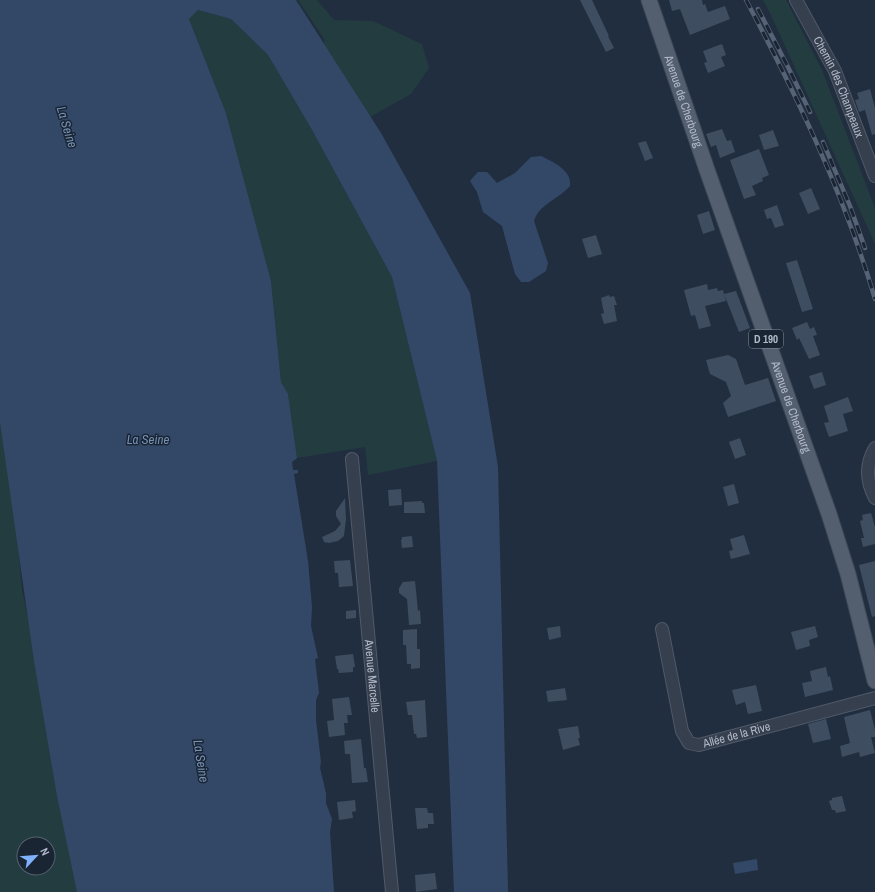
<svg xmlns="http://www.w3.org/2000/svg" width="875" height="892" font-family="'Archivo Narrow',sans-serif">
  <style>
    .green { fill: #233c40; fill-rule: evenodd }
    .water { fill: #334867 }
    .building { fill: #3f4d61 }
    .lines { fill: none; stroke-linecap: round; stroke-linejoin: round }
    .minor-casing { stroke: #505a69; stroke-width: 14 }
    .major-casing { stroke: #3e4957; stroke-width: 17 }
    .minor { stroke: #353f4e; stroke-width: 12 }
    .major { stroke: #535e6f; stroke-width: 15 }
    .rail-casing { stroke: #566376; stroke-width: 4.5 }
    .rail { stroke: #1a2533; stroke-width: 3; stroke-dasharray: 9; stroke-linecap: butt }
    .labels { text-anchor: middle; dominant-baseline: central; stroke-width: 3; stroke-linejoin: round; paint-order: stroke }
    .shield { fill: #1a2533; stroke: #848d9d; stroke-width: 1 }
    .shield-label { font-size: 11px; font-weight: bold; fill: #b1baca }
    .street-label { font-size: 12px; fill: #b1baca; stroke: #1a2533 }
    .water-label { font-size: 13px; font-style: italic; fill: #7590b4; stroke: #1a2533 }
  </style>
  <rect width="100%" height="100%" fill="#212e3f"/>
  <path class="green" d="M298,0H317L334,20L373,21L422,44L429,68L411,94L361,122L325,54L324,39Z
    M763,0H786L822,70L875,208V244L770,13Z
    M198,10L231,19L268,55L312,130L392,277L437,461L368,475L365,447L297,458L288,394L281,382L271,281L226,113L189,19Z
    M0,397L6,411L22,590L61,772L80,892H0ZM24,844H48V868H24Z"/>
  <path class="water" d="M0,0H296L381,133L470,293L498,467L508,892H454L437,461L392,277L312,130L268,55L231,19L198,10L189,19L226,113L271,281L281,382L288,394L297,458L292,462L293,470H298V473L294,474L308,561L312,607L311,626L318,658L315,659L319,693L316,700V720L321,762L320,768L326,793V803L332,819L330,832L334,892H77L57,796L34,661L0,422Z
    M541,156C553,162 572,170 570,186C559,199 539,204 534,221L548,263L546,271L529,282H521L515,274L502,226L483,212L477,192L470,181L478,172H487L497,183L515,173L531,157Z
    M757,859L758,870L735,874L733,863Z"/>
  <path class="building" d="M580,0H592L609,36H608L614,48L606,52Z
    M669,0H702L703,5L705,4L708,12L725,6L730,19L690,35L680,9L672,11Z
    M722,44L726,55L721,57L725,66L708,73L704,63L707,62L703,51Z
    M870,89L875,108V134L872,135L865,110L859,112L855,100L859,99L857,93Z
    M722,129L727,141L731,140L735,152L720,158L716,145L711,147L706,134Z
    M773,130L779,146L764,150L759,135Z
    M646,141L653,158L645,161L638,143Z
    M759,149L769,175L762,178L763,181L752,186L756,195L744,199L730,160Z
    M811,188L820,209L808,214L799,193Z
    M777,205L784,225L775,228L771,218L767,219L764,210Z
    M709,211L715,230L703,234L697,215Z
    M596,235L602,254L588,258L582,239Z
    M797,260L813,309L802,312L786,263Z
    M707,284L708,290L717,288L718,291L723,290L726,301L705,306L711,326L699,329L695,315L691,316L684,290Z
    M736,291L750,328L739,332L724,294Z
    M609,295L610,297L614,296L617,305H614L617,321L604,324L601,314L604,313L601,298Z
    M807,322L810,329L814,327L817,335L813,336L820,355L809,359L799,338L797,340L792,328Z
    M728,355L736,359L745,385L768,378L776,401L728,417L723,403L731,396L726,382L710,374L706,360Z
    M822,372L826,385L814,389L809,376Z
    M848,397L853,411L843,414L848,431L829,437L824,423L829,422L824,406Z
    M740,438L746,455L735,459L729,442Z
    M734,484L739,503L728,506L723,487Z
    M401,489L402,505L389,506L388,490Z
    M345,498L346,519L344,536L338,541L329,543L324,542L322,537L335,531L341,524L336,516V511Z
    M422,501V503H424L425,513H404V502Z
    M871,513L875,527V544L863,547L861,538H864L860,521L863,520L862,515Z
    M744,535L750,554L731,559L729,551L733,550L730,539Z
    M412,536L413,547L402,548L401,540L402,539V537Z
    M350,560L353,586L339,587L338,573H335L334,561Z
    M875,561V616L872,617L859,565Z
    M415,581L418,611L420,610L421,624L409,625L407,599L399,593V588L403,582Z
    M356,610V618L346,619V611Z
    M560,626L561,637L549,640L547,628Z
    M815,626L818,637L809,640L810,646L796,650L791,632Z
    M417,629V649H420V668L411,669V664H407L406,645H403V630Z
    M353,654L355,667H353V672L339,673L338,669H337L335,656Z
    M826,667L828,677L830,676L833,690L805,697L802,683L812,681L810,671Z
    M756,685L762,711L748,714L745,702L736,705L732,690Z
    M565,688L567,700L548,702L546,691Z
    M349,697L352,715H347L348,723H344L345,735L329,737L327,721L334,720L332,699Z
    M425,700L427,737L417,738L416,734H414L412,715H408L406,702Z
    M870,710L875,730V737H871L875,753L860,757L859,752L842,757L840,746L850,743L844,717Z
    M826,719L831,739L813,743L808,724Z
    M578,726L580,738H578L580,745L563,750L558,729Z
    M361,739L364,768H366L368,782L352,783L350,754H345L344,741Z
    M842,796L846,811L836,813L835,810H832L829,801L832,800V798Z
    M355,800L356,811L352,812L353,818L339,820L337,802Z
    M415,808H427L428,813H433L434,824H428V828L417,829Z
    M435,873L437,889L416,892L415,875Z"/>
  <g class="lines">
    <defs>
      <g id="minor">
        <path id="s1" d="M796,0L835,71L875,176"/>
        <path d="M875,448C865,465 866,481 875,498"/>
        <path id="s2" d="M352,459L392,892"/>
        <path id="s3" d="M662,629L682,731L689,743L699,745L875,698"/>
      </g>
      <g id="major">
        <path id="s4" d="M649,0L707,170L829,514L848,574L875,681"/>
      </g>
    </defs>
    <use href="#minor" class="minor-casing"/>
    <use href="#major" class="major-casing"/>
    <use href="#minor" class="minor"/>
    <use href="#major" class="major"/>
    <defs>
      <path id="rail" d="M746,0C797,96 844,194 875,299
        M758,9L788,67L810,112
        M823,142L850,206L865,248"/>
    </defs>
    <use href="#rail" class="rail-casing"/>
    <use href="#rail" class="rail"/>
  </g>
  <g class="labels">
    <rect class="shield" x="749" y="330" width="34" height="18" rx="3"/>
    <g class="shield-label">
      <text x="766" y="339">D 190</text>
    </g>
    <g class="street-label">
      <text stroke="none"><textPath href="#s1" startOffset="97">Chemin des Champeaux</textPath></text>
      <text stroke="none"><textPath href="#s4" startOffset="107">Avenue de Cherbourg</textPath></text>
      <text stroke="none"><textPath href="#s4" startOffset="431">Avenue de Cherbourg</textPath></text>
      <text stroke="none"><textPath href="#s2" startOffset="218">Avenue Marcelle</textPath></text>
      <text stroke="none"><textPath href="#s3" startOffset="167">Allée de la Rive</textPath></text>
    </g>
    <g class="water-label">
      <text transform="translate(67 127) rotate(73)">La Seine</text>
      <text x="148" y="439">La Seine</text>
      <text transform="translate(201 761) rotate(81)">La Seine</text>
    </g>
  </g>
  <g transform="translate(36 856) rotate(64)"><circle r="19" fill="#1a2533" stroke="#56616f"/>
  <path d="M0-3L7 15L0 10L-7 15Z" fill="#80b1ff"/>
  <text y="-6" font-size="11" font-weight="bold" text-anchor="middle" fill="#b1baca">N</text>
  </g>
</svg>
